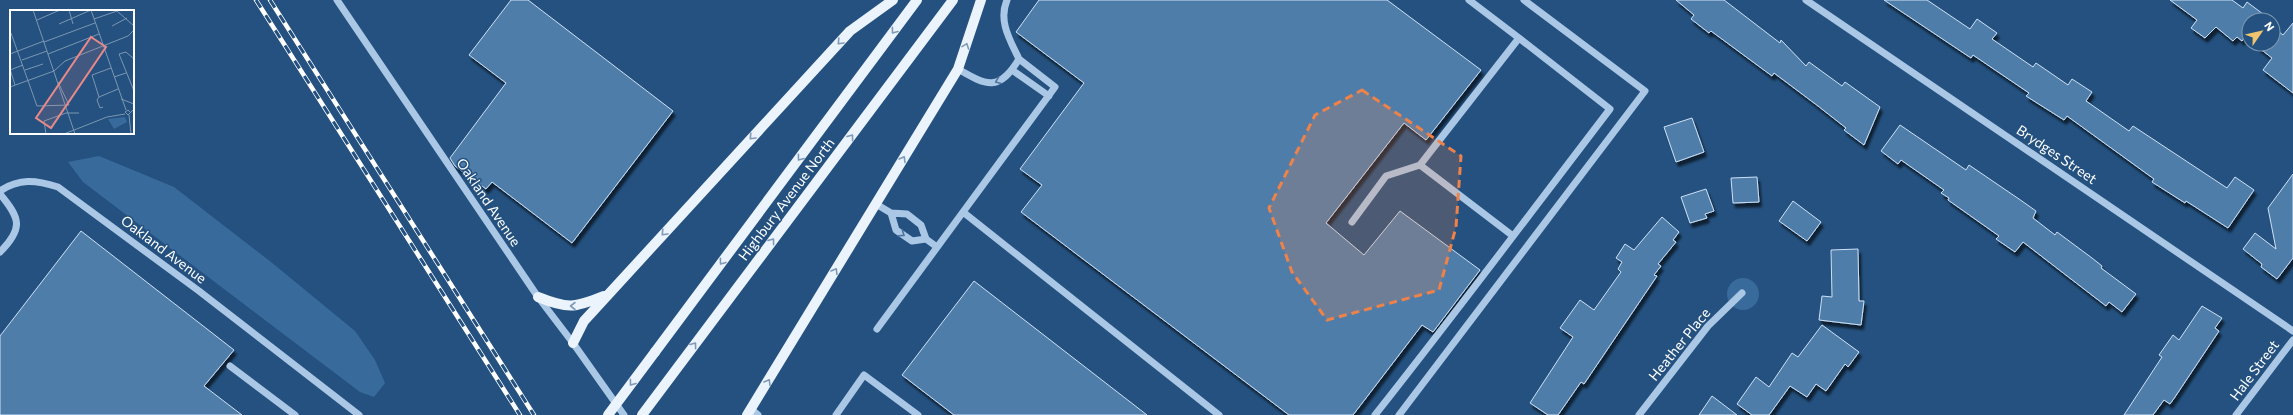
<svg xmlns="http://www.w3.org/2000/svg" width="2293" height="415" font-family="Commissioner,sans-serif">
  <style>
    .grass { fill: #386b9c }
    .building { fill: #507daa; stroke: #cde1f5; filter: url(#shadow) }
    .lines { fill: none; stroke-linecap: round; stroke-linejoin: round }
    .minor { stroke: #aac8e6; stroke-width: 7 }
    .major { stroke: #ebf3fd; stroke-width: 10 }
    .rail-casing { stroke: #fff; stroke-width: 4.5 }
    .rail { stroke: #24517f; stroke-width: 3; stroke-dasharray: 9; stroke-linecap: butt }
    .major-bridge { stroke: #ebf3fd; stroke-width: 10 }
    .oneway { stroke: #7e9ab8 }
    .oneway2 { stroke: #4c759e }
    .marked { fill: #ee8249; fill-opacity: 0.2; stroke: #ee8249; stroke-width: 3; stroke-dasharray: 8 5; stroke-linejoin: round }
    .labels { text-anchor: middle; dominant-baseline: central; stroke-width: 3; stroke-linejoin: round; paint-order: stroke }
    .street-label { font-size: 14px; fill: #fff; stroke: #24517f }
    .inset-road { fill: none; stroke: #7c97b2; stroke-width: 1 }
    .view { fill: #e88989; fill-opacity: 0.15; stroke: #e88989; stroke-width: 2 }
    .inset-edge { fill: none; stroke: #fff; stroke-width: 2 }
  </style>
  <defs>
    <filter id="shadow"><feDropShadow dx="2.5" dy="4.5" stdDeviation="1" flood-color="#0009"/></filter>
  </defs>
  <rect width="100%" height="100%" fill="#24517f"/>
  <path class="grass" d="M99,156L174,187L271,262L355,331L375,360L385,383L374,397L360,392L83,182L68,162Z
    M1727 294a16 16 0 1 1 32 0a16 16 0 1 1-32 0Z"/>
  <path class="building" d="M511,0H528L673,111L572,243L492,182L486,189L455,166L450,158L506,83L469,55Z
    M1039,0H1387L1481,70L1426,140L1404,123L1326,223L1364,255L1400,211L1480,270L1433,332L1422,325L1353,415H1289L1021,212L1042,185L1020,169L1084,83L1016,32Z
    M1676,0H1724L1780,43L1781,40L1806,66L1809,62L1842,86L1845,82L1880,107L1864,145L1844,130L1846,128L1818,106L1774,73L1772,76L1711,31L1709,33L1691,19L1694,15Z
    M1884,0H1927L1970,29L1977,19L1997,33L1992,39L2033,67L2036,63L2068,85L2072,79L2092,92L2086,101L2129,131L2133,126L2227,188L2235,177L2254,190L2228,228L2186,201L2185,203L2152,182L2154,179L2067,116L2064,120L2026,96L2029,93L1973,55L1971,58Z
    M2170,0H2232L2243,8L2247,2L2263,14L2260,17L2264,20H2249V40L2245,37L2242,41L2237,37L2233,41L2216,27L2205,38L2191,28L2197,20Z
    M2293,23V93L2263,70L2272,58L2254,44H2273V27L2283,35Z
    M1692,118L1704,152L1676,162L1664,127Z
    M1900,125L1966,170L1969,165L2019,199L2036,211L2033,218L2055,235L2057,232L2092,258L2102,266L2101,268L2136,294L2122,312L2109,302L2106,306L2023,242L2015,252L1996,239L1999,236L1948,200L1949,198L1941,193L1944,190L1901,160L1898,164L1881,151Z
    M2293,174V258L2277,279L2261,267L2262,264L2243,249L2255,233L2276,249L2268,208Z
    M1757,177L1759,202L1733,203L1731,178Z
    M1706,189L1714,211L1705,214L1707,218L1690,223L1681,197Z
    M1793,201L1821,222L1807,241L1779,221Z
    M1662,217L1679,232L1673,240L1676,242L1658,264L1661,266L1654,275L1657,276L1584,384L1581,382L1558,415H1548L1530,403L1573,337L1560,328L1580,300L1594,310L1621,272L1618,269L1622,262L1616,258L1625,244L1634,250Z
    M81,231L234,350L204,386L242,415H0V336Z
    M1858,249L1859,301H1864L1861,325L1819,320L1822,296L1832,297L1831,250Z
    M974,281L1147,415H954L902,375Z
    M2202,306L2222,318L2215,328L2219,331L2175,397L2170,404L2164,400L2153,415H2124L2162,357L2159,355L2173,335L2179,340Z
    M1822,325L1859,352L1848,367L1845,364L1826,391L1816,384L1807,397L1790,386L1769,415H1752L1737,404L1756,377L1769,387L1792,353L1798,357Z
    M1712,396L1737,415H1699Z"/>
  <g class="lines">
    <path class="minor" d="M337,0L538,297L573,343L624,415
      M1469,0L1519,38
      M1806,0L2293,331
      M1019,59L1055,87L963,212L1219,415
      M958,69C987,86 999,92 1019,59C1010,40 998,21 1007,0
      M1012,70L1049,96
      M0,191C19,178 36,180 58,187L199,291L359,415
      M0,194C20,218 24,228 0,252
      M876,204L891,213L907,214L921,225L926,239L937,247
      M891,213L896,230L912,241L926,239
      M1352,222L1386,176L1420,165
      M877,329L963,212
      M230,366L295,415
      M751,409L758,415
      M836,415L864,375L918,415
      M1375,415C1455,314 1532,211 1610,109L1519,38L1420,165L1513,236
      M1399,415L1645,91L1524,0
      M1639,415L1708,326L1742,293
      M2236,415L2293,340"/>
    <path class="major" d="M538,297C568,309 574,308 604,296
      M573,343L584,321L850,31L893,0
      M655,352L917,0
      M642,415L953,0
      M747,415L958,69L981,0"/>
    <defs>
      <path id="rail" d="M256,0L520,415
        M270,0L534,415"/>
    </defs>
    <use href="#rail" class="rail-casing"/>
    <use href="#rail" class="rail"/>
    <path class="major-bridge" d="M608,415L655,352"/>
  </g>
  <defs><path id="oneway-chevron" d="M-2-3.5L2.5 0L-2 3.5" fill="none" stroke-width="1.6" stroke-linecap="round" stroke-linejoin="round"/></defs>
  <g class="oneway">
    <use href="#oneway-chevron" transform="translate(894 31) rotate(127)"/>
    <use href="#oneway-chevron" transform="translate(840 42) rotate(133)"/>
    <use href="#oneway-chevron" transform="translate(966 46) rotate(-70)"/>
    <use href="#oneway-chevron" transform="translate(752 137) rotate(133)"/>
    <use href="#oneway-chevron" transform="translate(851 137) rotate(-53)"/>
    <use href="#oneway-chevron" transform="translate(800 158) rotate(127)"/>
    <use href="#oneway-chevron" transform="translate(903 159) rotate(-59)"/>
    <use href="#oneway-chevron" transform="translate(664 233) rotate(133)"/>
    <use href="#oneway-chevron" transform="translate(772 241) rotate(-53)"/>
    <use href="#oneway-chevron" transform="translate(722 262) rotate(127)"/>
    <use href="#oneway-chevron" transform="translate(835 271) rotate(-59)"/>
    <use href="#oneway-chevron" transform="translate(573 306) rotate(180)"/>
    <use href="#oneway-chevron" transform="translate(694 345) rotate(-53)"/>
    <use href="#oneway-chevron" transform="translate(768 382) rotate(-59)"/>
    <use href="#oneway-chevron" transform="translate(632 383) rotate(127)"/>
  </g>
  <g class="oneway2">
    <use href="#oneway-chevron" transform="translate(998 81) rotate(159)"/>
    <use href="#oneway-chevron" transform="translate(902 234) rotate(34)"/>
  </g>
  <path class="marked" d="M1362,90L1461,156L1456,227L1439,290L1327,320L1292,272L1269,208L1315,115Z"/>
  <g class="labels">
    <g class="street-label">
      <text transform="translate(2057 154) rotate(34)">Brydges Street</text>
      <text transform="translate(786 199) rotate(-53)">Highbury Avenue North</text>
      <text transform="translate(489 202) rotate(56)">Oakland Avenue</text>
      <text transform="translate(164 249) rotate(37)">Oakland Avenue</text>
      <text transform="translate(1679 344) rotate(-51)">Heather Place</text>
      <text transform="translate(2254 370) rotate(-53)">Hale Street</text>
    </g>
  </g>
  <g transform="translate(10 10)">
    <rect width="124" height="124" fill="#24517f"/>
    <path d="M115,107L117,112L104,119L98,109Z" fill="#386b9c"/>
    <path class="inset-road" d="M23,0L65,124M59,0L63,14M81,0L116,100M84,9L107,1L124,16M27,10L50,0M49,14L81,0M102,16L117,8M1,23L27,96L59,95M34,32L85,13M0,44L34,31M38,44L89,24M124,49L116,42L109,44L124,81M12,50L37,41M101,58L82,65L89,87L108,79M0,59L5,75M0,60L13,55M15,60L33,54M104,67L116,63M48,72L59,95M0,77L44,61L55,51L118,26L124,20M89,87L87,90L90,98L93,97M111,89L124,94M120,102L118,100L115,102L118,105L124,99M119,105L121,124M36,124L34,111L56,103H69M54,124L97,107L115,104"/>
    <path class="view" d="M81,27L96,37L41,118L26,108Z"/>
    <rect width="124" height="124" class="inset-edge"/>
  </g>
  <g transform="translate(2261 32) rotate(56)"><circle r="19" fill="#24517f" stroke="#7c97b2"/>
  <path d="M0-3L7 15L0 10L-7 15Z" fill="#f0c36e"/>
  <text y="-6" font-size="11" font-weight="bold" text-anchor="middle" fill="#ffffff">N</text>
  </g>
</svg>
